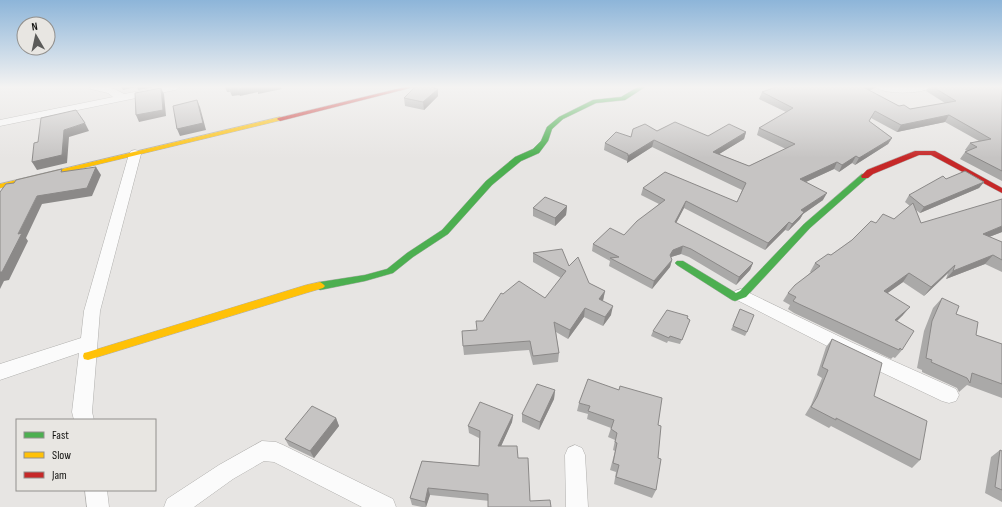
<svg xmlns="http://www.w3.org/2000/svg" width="1002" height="507" font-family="'Sofia Sans Condensed',sans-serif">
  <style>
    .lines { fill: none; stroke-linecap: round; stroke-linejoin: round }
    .street-casing { stroke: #b1b0ae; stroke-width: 1 }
    .fast-casing { stroke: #b1b0ae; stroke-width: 1 }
    .slow-casing { stroke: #b1b0ae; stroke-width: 1 }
    .jam-casing { stroke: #b1b0ae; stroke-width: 1 }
    .street { fill: #fbfbfb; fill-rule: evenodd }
    .fast { fill: #4caf50; fill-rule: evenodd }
    .slow { fill: #ffc107; fill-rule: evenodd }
    .jam { fill: #c62828; fill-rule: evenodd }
    .wall { fill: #aaa9a8 }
    .shaded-wall { fill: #8b8988 }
    .building { fill: #c6c4c3; stroke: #8b8988 }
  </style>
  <rect width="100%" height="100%" fill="#e7e5e3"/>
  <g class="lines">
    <defs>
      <path id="street" d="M90,87C103,86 113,87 124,94L161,87H180L175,90L0,126V120L113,97L108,93L91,89Z
        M876,87H931C925,94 883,95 876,87Z
        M135,150L139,151L141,154L100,311L92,412L94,420H74L72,412L79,353L0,380V364L81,338L84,311L129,154L131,151Z
        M741,289L853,343L956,389L959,395L956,401L949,403L942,401L841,353L735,299L733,295L735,291Z
        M262,441L276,442L283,445L393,499L396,507H362L274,462L264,461L233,479L194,507H164L167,499L219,465Z
        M575,445L582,448L585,455L588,507H566L565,455L568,448Z
        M85,490H107L109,507H87Z"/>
      <path id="fast" d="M638,87H645L625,100L596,103L563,119L552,129L548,141L539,153L521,161L492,185L448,234L413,257L393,273L365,281L320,290L317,288L315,286L317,284L320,282L365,275L387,269L407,253L442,230L486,181L515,157L533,149L541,141L547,127L559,117L593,100L621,97Z
        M862,174H868L869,176L810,228L746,297L735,301L732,300L677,265L675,263L677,261H683L736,293L740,291L804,224Z"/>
      <path id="slow" d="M280,117L283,119L282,120L0,188V184Z
        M320,282L323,284L325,286L323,288L306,293L88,360L84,359L83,356L84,353L88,352L306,285Z"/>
      <path id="jam" d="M405,87H414L280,121L277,119L278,118Z
        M915,151H935L1002,188V193L931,155H919L873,174L868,178H862L861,176L867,170Z"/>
    </defs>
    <use href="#street" class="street-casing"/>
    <use href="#fast" class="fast-casing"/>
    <use href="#slow" class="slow-casing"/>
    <use href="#jam" class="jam-casing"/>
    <use href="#street" class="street"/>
    <use href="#fast" class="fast"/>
    <use href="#slow" class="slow"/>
    <use href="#jam" class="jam"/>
  </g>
  <path class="wall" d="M776,87H876L875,88L869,91L899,106L910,109L945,103L926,91L929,87H1002V181L960,159L965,152L967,151L965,150L970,143L979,141L945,122L897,132L871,118L869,121L892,138L888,144L855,165L852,163L839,172L834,169L806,182L823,200L803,214L800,219L788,231L785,230L765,250L684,208L676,223L753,263L750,270L736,285L689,257L681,254L671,257L672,260L670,267L652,289L609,266L610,261L592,251L593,244L624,235L659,204L641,195L643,188L737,202L742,190L652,147L627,163V161L604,150L605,143L657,131L708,136L746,132L744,139L719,154L749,166L786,149L757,135L759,128L786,112L759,99L762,92Z
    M435,88L438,96L424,110L405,106L404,98Z
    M946,179L984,182L979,188L920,213L916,210L921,223L1002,232L989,237L1002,242V272L985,264L946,279L948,273L924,296L903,282L887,293L903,315L897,321L902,350L895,358L893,357L891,359L794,313L788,309L790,305L783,301L788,293L811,272H810L815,263L831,255L876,223L894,219L910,206L905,202L909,195Z
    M567,206L566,215L555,226L533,216V208Z
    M533,253L569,266L589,283L605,291L603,301L611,315L603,326L584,317L568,339L556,332L559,353L558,362L533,365L529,350L464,355L463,346L477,330L483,321L503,294L545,298L561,278L533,262Z
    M942,298L976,335L1002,344V398L967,385L959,392L957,388L922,372V370L917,368L924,331L933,308Z
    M740,309L747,332L745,336L731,330Z
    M688,318L690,320L680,344L668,341L667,343L651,336L653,331Z
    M832,339L874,396L920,460L912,468L831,426L829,428L805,415L811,405L822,378L817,375L826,347Z
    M555,390L554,399L539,430L522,422V414Z
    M579,403L658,425V458L656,490L652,498L614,484L616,472L610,470L615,451L613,450L615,440L608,437L611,428L587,419L588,414L577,411Z
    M513,415L512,422L501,446L518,458L530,501L551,507L430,495L426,507H422L412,505L410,498L422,461L479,466V438L469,433L468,426Z
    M336,418L339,426L314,458L289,446L285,439Z
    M1000,450L1002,451V502L985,493L991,457Z"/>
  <path class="shaded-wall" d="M121,87H155L138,90L137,87L123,90Z
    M225,87H228L230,92H227Z
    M237,87L240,95L232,96L229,89Z
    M248,87H281L282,89L258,94V92L240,96L238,89Z
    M434,87H435V91L438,89V96L424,110L423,102Z
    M863,87H876L875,88L859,94Z
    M161,88L164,94L166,116L139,122L136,115Z
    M197,100L200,107L206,130L180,136L177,129Z
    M949,115L945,122L897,132L901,125Z
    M85,123L89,131L69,137L67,163L37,170L32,162L64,130Z
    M746,132L744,139L711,159L713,152Z
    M892,138L888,144L855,165L859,158Z
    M654,140L652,147L627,163L628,156Z
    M856,156L852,163L839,172L842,165Z
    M837,162L834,169L797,186L800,179Z
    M96,167L101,175L92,196L42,204L26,238L28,241L9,280L4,281L0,289V272L18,234L37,196Z
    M984,182L979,188L920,213L924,207Z
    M827,193L823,200L803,214L800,219L788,231L792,224L801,210Z
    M686,201L684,208L673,229L675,222Z
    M567,206L566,215L555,226V218Z
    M789,222L785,230L765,250L768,243Z
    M1002,226V232L976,242L983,234Z
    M683,246L681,254L671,257L670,255L673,250Z
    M993,255L985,264L946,279L953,271Z
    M672,260L670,267L652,289L654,281Z
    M753,263L750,270L736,285L739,277Z
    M955,265L948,273L924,296L931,287Z
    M909,273L903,282L878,300L884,291Z
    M605,291L603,300L597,308L599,299Z
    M613,306L611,315L603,326L605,317Z
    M910,307L903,315L888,329L895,320Z
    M585,308L584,317L568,339L570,330Z
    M555,390L554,399L539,430L540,422Z
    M513,415L512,422L498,453V446Z
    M336,418L339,426L314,458L310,451Z
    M428,488L430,495L426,507L425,502Z"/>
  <path class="building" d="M228,87H248L238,89L237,87L229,89Z
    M415,87H434L433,88L438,89L423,102L404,98Z
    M776,87H864H863L899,106L904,105L910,109L956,101L933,87H1002V171L965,152L977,147L970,143L991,139L949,115L901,125L875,111L869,121L892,138L859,158L856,156L842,165L837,162L800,179L827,193L801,210L804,212L792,224L789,222L768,243L686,201L675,222L753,263L739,277L691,249L683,246L673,250L670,255L672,260L654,281L610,258L619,257L593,244L610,228L624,235L637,221L665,200L643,188L665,172L737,202L746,183L654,140L628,156V154L605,143L616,132L631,137L633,129L645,124L657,131L675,122L708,136L729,124L746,132L713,152L749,166L795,144L759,128L793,108L762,92Z
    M161,88L163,110L136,115L135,93Z
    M197,100L203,123L177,129L173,106Z
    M76,110L85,123L64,130L62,155L32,162L34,143L38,142L41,118Z
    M96,167L87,188L37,196L18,234L22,233L2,272H0V192L6,184L14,183L16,180L62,169L61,172Z
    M965,171L984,182L924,207L909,195L943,176L946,179Z
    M545,197L567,206L555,218L533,208Z
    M1002,199V226L983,234L1002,242V260L993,255L953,271L955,265L931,287L909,273L884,291L910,307L895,320L914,331L902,350L900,348L899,350L799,304L793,301L796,297L788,293L795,285L820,266L815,263L828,254L831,255L852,240L871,221L876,223L883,214L894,219L913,203L921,223Z
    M562,249L569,266L578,257L589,283L605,291L599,299L613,306L605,317L585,308L570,330L554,322L559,353L533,356L530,341L463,346L462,331L477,330L476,321H483L501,293L503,294L519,281L545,298L566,271L533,253Z
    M942,298L959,306L956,314L978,322L976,335L1002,344V384L972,373L970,383L967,378L931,362L932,360L926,358L932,321Z
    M740,309L754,315L747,332L733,326Z
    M667,310L688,316L687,318L690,320L682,340L670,336L669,338L653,331Z
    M832,339L882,363L874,396L927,421L920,460L836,418V420L811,407L817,397L828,370L822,367Z
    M588,379L619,390L620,386L662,398L658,425L661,426L658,458L661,459L656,490L616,477L619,465L613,463L617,443L615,442L617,433L611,429L614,420L588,411L590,406L579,403Z
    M537,384L555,390L540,422L522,414Z
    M480,402L513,415L498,446H517L518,458H528L530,501L550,500L551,507H488V494L428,488L425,502L410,498L422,461L479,466L480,431L468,426Z
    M312,406L336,418L310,451L285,439Z
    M1000,450L1002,451V490L995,487Z"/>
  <linearGradient id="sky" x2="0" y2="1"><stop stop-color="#8db5d9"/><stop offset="0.55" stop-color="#f4f3f2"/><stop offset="1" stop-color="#f4f3f2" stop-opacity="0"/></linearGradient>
  <rect width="1002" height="158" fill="url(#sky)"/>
  <rect x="16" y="419" width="140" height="72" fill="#e8e6e2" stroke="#92908d"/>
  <rect x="24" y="432" width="20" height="6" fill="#4caf50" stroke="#92908d"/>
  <text x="52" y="439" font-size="12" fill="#10100e">Fast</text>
  <rect x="24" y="452" width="20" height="6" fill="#ffc107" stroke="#92908d"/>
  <text x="52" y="459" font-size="12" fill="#10100e">Slow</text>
  <rect x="24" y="472" width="20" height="6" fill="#c62828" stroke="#92908d"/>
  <text x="52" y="479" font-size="12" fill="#10100e">Jam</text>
  <g transform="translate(36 36) rotate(351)"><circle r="19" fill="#e8e6e2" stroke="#92908d"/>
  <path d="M0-3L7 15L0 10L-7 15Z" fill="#5b5b59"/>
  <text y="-6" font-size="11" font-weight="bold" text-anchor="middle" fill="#10100e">N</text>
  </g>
</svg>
